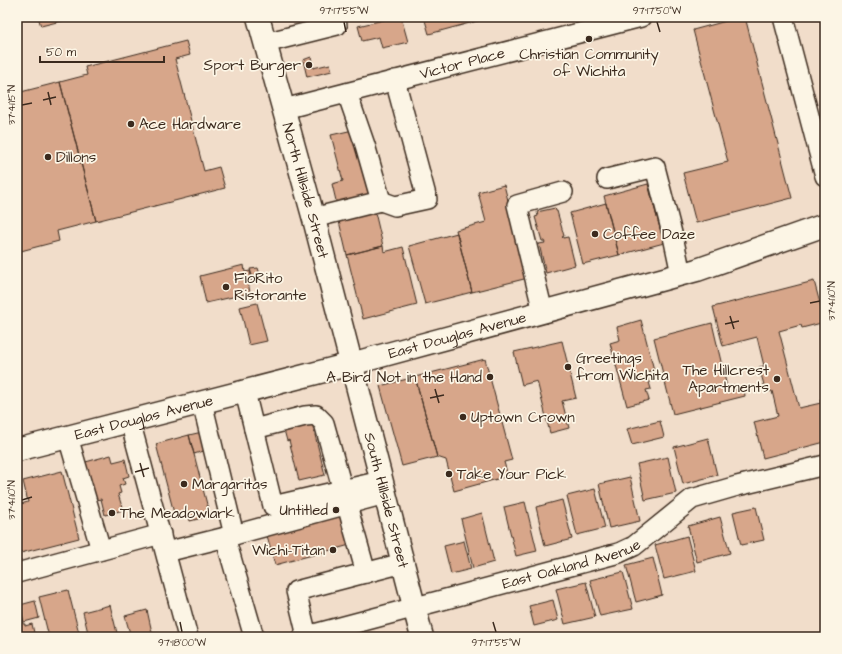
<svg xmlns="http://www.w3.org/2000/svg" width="842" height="654" font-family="'Architects Daughter',sans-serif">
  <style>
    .building { fill: #d7a68a; stroke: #3b2a1e }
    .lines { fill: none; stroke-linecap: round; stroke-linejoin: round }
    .minor-casing { stroke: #3b2a1e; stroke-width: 22 }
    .major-casing { stroke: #3b2a1e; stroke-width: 25 }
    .minor { stroke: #fcf5e5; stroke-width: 19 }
    .major { stroke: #fcf5e5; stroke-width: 22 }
    .ticks { fill: none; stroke: #3b2a1e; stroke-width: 1.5 }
    .poi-dot { fill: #3b2a1e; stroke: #fcf5e5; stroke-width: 1.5 }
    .labels { text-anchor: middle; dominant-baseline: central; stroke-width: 3.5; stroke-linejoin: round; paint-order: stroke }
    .poi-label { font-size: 15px; fill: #3b2a1e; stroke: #fcf5e5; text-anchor: start }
    .street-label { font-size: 15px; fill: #3b2a1e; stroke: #fcf5e5 }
    .neatline { fill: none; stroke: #3b2a1e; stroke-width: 1.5 }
    .ticks-label { font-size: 10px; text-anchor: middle; fill: #3b2a1e }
  </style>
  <rect width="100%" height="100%" fill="#f1ddca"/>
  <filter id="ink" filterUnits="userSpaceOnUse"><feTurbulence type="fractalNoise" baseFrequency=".025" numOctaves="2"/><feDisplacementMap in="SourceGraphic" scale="8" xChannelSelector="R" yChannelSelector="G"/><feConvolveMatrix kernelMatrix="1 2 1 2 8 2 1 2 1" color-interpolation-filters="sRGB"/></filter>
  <g filter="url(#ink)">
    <path class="building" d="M38,17H77L41,26Z
      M396,17H401L408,42L382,48L379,37L362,41L358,26Z
      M424,17H492L429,34Z
      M741,17H745L792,198L696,223L683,173L728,162L693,30Z
      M186,41L190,55L175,59L204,171L219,167L225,188L96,221L60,82L87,75L85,67Z
      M311,57L313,68L330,64L332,71L307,77L303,60Z
      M60,82L96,221L57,231L59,241L17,252V93Z
      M353,130L370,197L337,205L332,184L343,181L331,135Z
      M648,184L664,243L619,255L604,196Z
      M504,185L528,278L472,292L456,230L486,222L478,192Z
      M606,203L619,255L583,264L570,213Z
      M374,208L383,246L347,255L338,217Z
      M555,208L556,211H557L564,236L562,237L563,238L568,237L575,265L546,273L539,244L545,243L544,241H542L535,217L538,216L537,212Z
      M457,233L472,292L425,304L409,246Z
      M383,246L384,252L403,247L417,305L363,319L347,255Z
      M244,265L245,272L250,271L252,280L248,281L250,293L206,303L200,276Z
      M258,268L261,278L253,279L250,269Z
      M814,281L825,322L802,328L801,325L779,331L799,408L821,403L820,400L825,399V442L763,458L754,422L778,416L772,391L766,392L759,367L764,366L757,337L723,346L713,307Z
      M257,303L267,341L249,345L240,307Z
      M641,320L654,370L646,372L651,389L646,390L649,400L627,406L610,343L620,340L617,327Z
      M712,323L727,387L734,385L735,390L744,388L745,396L673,414L654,338Z
      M562,341L576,398L562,401L569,428L550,433L537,381L522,385L514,352Z
      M485,359L512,460L504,462L508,476L454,491L446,460L437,457L415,377Z
      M415,377L437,457L402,466L380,386Z
      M660,421L664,437L632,445L627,429Z
      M312,423L325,475L299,481L289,440L287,441L284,430Z
      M202,432L207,450L194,454L189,435Z
      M189,435L210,516L190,521L188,514L175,517L156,444Z
      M708,438L717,475L683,484L674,447Z
      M111,455L113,462L125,459L129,476L123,478L125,484L119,486L121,493L118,494L123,510L105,515L101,499L92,501L82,463Z
      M668,457L676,493L645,500L637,464Z
      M62,471L79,538L17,554V518H19L17,505L28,502L23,481Z
      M630,477L640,521L609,528L599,484Z
      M595,489L605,528L577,535L567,496Z
      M562,500L572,539L545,546L536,507Z
      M525,502L537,551L516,556L504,507Z
      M756,507L764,540L741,545L733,512Z
      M340,508L350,545L275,565L265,528Z
      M482,513L494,562L473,568L461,519Z
      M720,517L730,553L697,562L688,526Z
      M687,536L696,571L664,579L655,545Z
      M464,541L471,569L451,574L444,546Z
      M653,558L662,595L636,602L626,565Z
      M623,572L633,609L600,616L590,580Z
      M586,582L595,617L565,624L556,589Z
      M68,590L80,637H49L39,597Z
      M553,600L558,620L534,626L529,606Z
      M35,601L39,618L24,622L20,605Z
      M110,605L118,637H89L83,612Z
      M147,610L153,637H131L125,616Z
      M17,611H20L23,624H25V626L32,624L35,637H17Z"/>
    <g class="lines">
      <defs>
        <g id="minor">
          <path d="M783,17L825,176"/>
          <path d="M265,43L337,25L335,17"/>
          <path id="s1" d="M284,109L641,17"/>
          <path d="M607,179L655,167L674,241L681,274"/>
          <path d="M381,201L395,206L427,199L395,80"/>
          <path d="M313,218L381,201L365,145L347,93"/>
          <path d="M543,312L517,205L563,192"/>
          <path d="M245,392L273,506L381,481"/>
          <path d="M130,421L188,637"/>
          <path d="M254,429L305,416L316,415L324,423L366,573"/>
          <path d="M68,437L101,550"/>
          <path d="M234,535L385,494"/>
          <path d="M225,537L254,637"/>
          <path d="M166,552L234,535L202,402"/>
          <path d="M17,573L161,534"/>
          <path d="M307,636L296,591L403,563"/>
          <path id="s2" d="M303,637L619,553L634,546L692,499L737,486L825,465"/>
        </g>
        <g id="major">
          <path id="s3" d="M258,17L315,223L422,637"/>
          <path id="s4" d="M17,450L351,364L697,270L825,225"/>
        </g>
      </defs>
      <use href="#minor" class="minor-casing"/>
      <use href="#major" class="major-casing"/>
      <use href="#minor" class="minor"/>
      <use href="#major" class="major"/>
    </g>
  </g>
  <path class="ticks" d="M344,22L346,32M657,22L660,32M48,92L51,105M43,100L56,97M22,105L32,103M810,303L820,301M730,316L734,329M725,324L739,321M435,389L439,403M430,398L444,395M140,463L144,477M135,472L149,468M22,500L32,497M180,622L182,632M493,622L496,632"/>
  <g class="poi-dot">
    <circle cx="589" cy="39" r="4"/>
    <circle cx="309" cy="65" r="4"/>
    <circle cx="131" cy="124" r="4"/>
    <circle cx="48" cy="157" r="4"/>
    <circle cx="595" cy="234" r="4"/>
    <circle cx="226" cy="287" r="4"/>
    <circle cx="568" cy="367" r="4"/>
    <circle cx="490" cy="377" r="4"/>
    <circle cx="777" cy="379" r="4"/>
    <circle cx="463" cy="417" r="4"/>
    <circle cx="449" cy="474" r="4"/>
    <circle cx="184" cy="484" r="4"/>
    <circle cx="336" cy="510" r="4"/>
    <circle cx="112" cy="513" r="4"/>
    <circle cx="333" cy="550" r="4"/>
  </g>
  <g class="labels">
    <g class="poi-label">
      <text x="589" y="54" text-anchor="middle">Christian Community<tspan x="589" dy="17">of Wichita</tspan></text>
      <text x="301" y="65" text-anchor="end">Sport Burger</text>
      <text x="139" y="124">Ace Hardware</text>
      <text x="56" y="157">Dillons</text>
      <text x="603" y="234">Coffee Daze</text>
      <text x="234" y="278">FioRito<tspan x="234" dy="17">Ristorante</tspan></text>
      <text x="576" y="358">Greetings<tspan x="576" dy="17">from Wichita</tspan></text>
      <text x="769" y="370" text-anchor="end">The Hillcrest<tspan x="769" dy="17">Apartments</tspan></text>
      <text x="482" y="377" text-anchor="end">A Bird Not in the Hand</text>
      <text x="471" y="417">Uptown Crown</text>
      <text x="457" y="474">Take Your Pick</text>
      <text x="192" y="484">Margaritas</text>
      <text x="328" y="510" text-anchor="end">Untitled</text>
      <text x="120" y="513">The Meadowlark</text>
      <text x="325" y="550" text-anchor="end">Wichi-Titan</text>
    </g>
    <g class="street-label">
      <text stroke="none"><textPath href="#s1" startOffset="184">Victor Place</textPath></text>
      <text stroke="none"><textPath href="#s3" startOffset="180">North Hillside Street</textPath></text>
      <text stroke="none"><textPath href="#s4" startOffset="455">East Douglas Avenue</textPath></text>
      <text stroke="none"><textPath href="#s4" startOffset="131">East Douglas Avenue</textPath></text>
      <text stroke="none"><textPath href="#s3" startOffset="500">South Hillside Street</textPath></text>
      <text stroke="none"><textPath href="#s2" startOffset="278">East Oakland Avenue</textPath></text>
    </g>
  </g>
  <rect width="842" height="654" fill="none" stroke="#fcf5e5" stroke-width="44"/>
  <path d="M40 56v6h124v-6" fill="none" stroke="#3b2a1e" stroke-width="2"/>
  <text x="46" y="56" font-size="12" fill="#3b2a1e" stroke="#fcf5e5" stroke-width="3" paint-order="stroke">50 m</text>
  <rect x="22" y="22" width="798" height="610" class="neatline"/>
  <g class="ticks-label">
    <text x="344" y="14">97°17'55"W</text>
    <text x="657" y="14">97°17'50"W</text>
    <text transform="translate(11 105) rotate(-90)" y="4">37°41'15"N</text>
    <text transform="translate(831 301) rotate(-90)" y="4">37°41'10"N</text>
    <text transform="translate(11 500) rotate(-90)" y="4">37°41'10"N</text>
    <text x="182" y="646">97°18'00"W</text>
    <text x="496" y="646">97°17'55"W</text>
  </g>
</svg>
